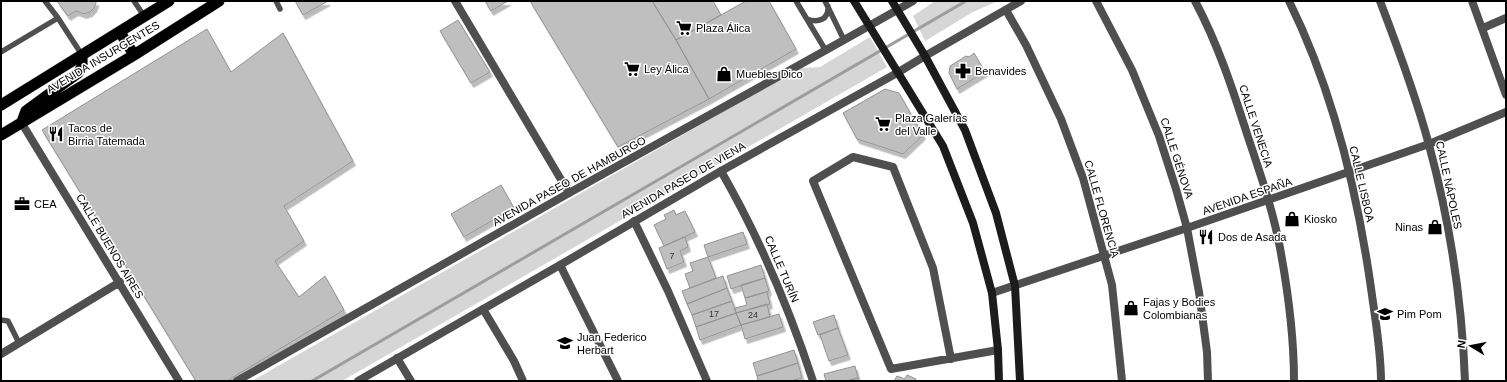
<svg xmlns="http://www.w3.org/2000/svg" width="1507" height="382" font-family="Arial,sans-serif">
  <style>
    .green { fill: #d6d6d6 }
    .lines { fill: none; stroke-linecap: round; stroke-linejoin: round }
    .stream { stroke: #9d9d9d; stroke-width: 3 }
    .building { fill: #bfbfbf; stroke: #939393; filter: url(#shadow) }
    .trunk-casing { stroke: #dbdbdb; stroke-width: 12 }
    .service { stroke: #4f4f4f; stroke-width: 5.5 }
    .minor { stroke: #4f4f4f; stroke-width: 8 }
    .tertiary { stroke: #4f4f4f; stroke-width: 8 }
    .secondary { stroke: #1c1c1c; stroke-width: 8 }
    .trunk { stroke: #000; stroke-width: 11 }
    .labels { text-anchor: middle; dominant-baseline: central; stroke-width: 3; stroke-linejoin: round; paint-order: stroke }
    .number-label { font-size: 9px; fill: #303030 }
    .poi-label { font-size: 11px; fill: #000; stroke: #fff; text-anchor: start }
    .street-label { font-size: 11px; fill: #000; stroke: #fff }
  </style>
  <defs>
    <filter id="shadow"><feDropShadow dx="2.5" dy="4.5" stdDeviation="0" flood-color="#0004"/></filter>
  </defs>
  <rect width="100%" height="100%" fill="#fff"/>
  <path class="green" d="M935,1H998L973,12L925,41L913,16Z
    M870,37L887,67L342,381H252L800,68L820,67Z"/>
  <g class="lines">
    <path class="stream" d="M312,381L966,1"/>
  </g>
  <path class="building" d="M57,1H96V3L94,8L90,12L84,14L76,11L68,16Z
    M295,1H328L303,15Z
    M485,1H508L491,11Z
    M530,1H652L676,40L709,99L618,147Z
    M652,1H713L721,15L676,40Z
    M746,1H769L796,49L709,99L676,40Z
    M458,20L490,72L471,83L440,31Z
    M207,29L231,72L283,33L353,161L284,206L304,241L275,261L299,297L325,276L344,310L227,381H196L42,130Z
    M974,53L985,72L957,89L949,73L950,66L966,56L969,57Z
    M885,89L899,93L923,135L903,154L857,139L843,113Z
    M501,185L514,208L464,237L451,214Z
    M674,210L676,215L685,211L695,232L664,246L654,225L666,219L664,215Z
    M743,232L747,244L708,257L704,245Z
    M685,237L688,247L680,251L684,262L667,269L659,248Z
    M708,257L716,278L690,288L685,274L693,271L690,263Z
    M761,265L765,278L731,289L727,276Z
    M723,276L727,288L687,304L682,291Z
    M765,278L769,291L745,298L741,285Z
    M727,288L732,301L692,315L687,304Z
    M767,292L770,304L736,313L735,308L747,305L745,298Z
    M732,301L736,313L696,327L692,315Z
    M767,304L770,317L741,325L736,313Z
    M736,313L741,325L700,340L696,327Z
    M779,314L783,327L745,339L741,325Z
    M834,315L838,328L818,335L813,322Z
    M838,328L848,355L829,361L820,335Z
    M794,350L798,363L757,376L753,363Z
    M798,363L802,378L791,381H758L757,376Z
    M855,366L858,378L846,381H826L824,374Z
    M907,375L916,379L915,381H894L897,376L905,379Z
    M858,378L859,381H846Z"/>
  <g class="lines">
    <defs>
      <path id="trunk" d="M120,32L134,55
        M1,105L169,1
        M22,122L26,111L78,73L82,67V56
        M1,135L134,55L219,1"/>
    </defs>
    <use href="#trunk" class="trunk-casing"/>
    <path class="service" d="M134,1L144,16
      M276,1L280,9
      M796,1L826,51
      M825,1L844,40
      M58,18L82,55
      M807,19C818,23 829,20 828,6
      M1,52L58,18L45,1
      M1,320L8,321L19,343"/>
    <path class="minor" d="M455,1L569,193
      M1096,1L1132,70L1159,136L1176,189L1187,228L1199,292L1207,352L1208,381
      M1195,1C1218,44 1233,90 1248,137C1260,173 1273,210 1280,248C1288,291 1294,337 1294,381
      M1289,1C1333,90 1357,190 1371,288C1375,318 1381,350 1381,381
      M1380,1C1398,48 1416,96 1429,145C1450,222 1462,301 1465,381
      M1472,1L1506,95
      M1006,10L1026,45L1061,119L1083,178L1112,285L1122,381
      M1483,28L1506,18
      M21,122L179,381
      M721,171C759,237 789,308 813,381
      M634,221L668,291L707,381
      M560,265L618,381
      M483,309L514,361L523,381
      M1,354L120,282
      M397,358L411,381
      M951,359L933,268L893,167L853,157L813,181L891,369L998,350"/>
    <path class="tertiary" d="M992,293L1187,228L1429,144L1506,112
      M237,381C348,319 458,255 569,193C683,129 799,66 913,1
      M358,381L560,265L721,171L897,73L925,56L1021,1"/>
    <path class="secondary" d="M854,1L943,146L973,223L992,293L998,350L999,381
      M892,1L925,56L965,130L996,213L1015,286L1020,381"/>
    <use href="#trunk" class="trunk"/>
  </g>
  <defs>
    <symbol id="supermarket-bare" viewBox="-9 -9 18 18"><path d="M-6-5.5h2.5l.6 2H6L4.5 2H-2.5L-4.4-4H-6ZM-1.5 3.2a1.3 1.3 0 1 0 .1 0ZM3 3.2a1.3 1.3 0 1 0 .1 0Z" fill="#000" stroke="#fff" stroke-width="2.5" paint-order="stroke"/></symbol>
    <symbol id="pharmacy-bare" viewBox="-9 -9 18 18"><path d="M-2-6h4v4h4v4h-4v4h-4v-4h-4v-4h4Z" fill="#000" stroke="#fff" stroke-width="2.5" paint-order="stroke"/></symbol>
    <symbol id="shop-bare" viewBox="-9 -9 18 18"><path d="M-5-2.5h2.3a2.7 3.5 0 0 1 5.4 0H5L5.5 6h-11ZM-1.5-2.5h3a1.5 2.3 0 0 0-3 0Z" fill="#000" stroke="#fff" stroke-width="2.5" paint-order="stroke"/></symbol>
    <symbol id="restaurant-bare" viewBox="-9 -9 18 18"><path d="M-5-6h1v4h1v-4h1v4h1v-4h1v5L-1.5 .5V6h-2V.5L-5-1ZM5-6V6H3V1.5H1.5Q1.5-4 5-6Z" fill="#000" stroke="#fff" stroke-width="2.5" paint-order="stroke"/></symbol>
    <symbol id="office-bare" viewBox="-9 -9 18 18"><path d="M-6-3h4V-5.5h4V-3h4V5H-6ZM-1-4.5V-3h2v-1.5ZM-6 0V1H6V0Z" fill="#000" stroke="#fff" stroke-width="2.5" paint-order="stroke"/></symbol>
    <symbol id="school-bare" viewBox="-9 -9 18 18"><path d="M0-5L7-2L0 1L-7-2ZM-4 1L0 2.5L4 1V4Q0 6-4 4Z" fill="#000" stroke="#fff" stroke-width="2.5" paint-order="stroke"/></symbol>
  </defs>
  <g fill-rule="evenodd">
    <use href="#supermarket-bare" x="673" y="17" width="22" height="22"/>
    <use href="#supermarket-bare" x="621" y="58" width="22" height="22"/>
    <use href="#pharmacy-bare" x="952" y="60" width="22" height="22"/>
    <use href="#shop-bare" x="713" y="63" width="22" height="22"/>
    <use href="#supermarket-bare" x="872" y="113" width="22" height="22"/>
    <use href="#restaurant-bare" x="45" y="123" width="22" height="22"/>
    <use href="#office-bare" x="11" y="193" width="22" height="22"/>
    <use href="#shop-bare" x="1281" y="208" width="22" height="22"/>
    <use href="#shop-bare" x="1424" y="216" width="22" height="22"/>
    <use href="#restaurant-bare" x="1195" y="226" width="22" height="22"/>
    <use href="#shop-bare" x="1120" y="297" width="22" height="22"/>
    <use href="#school-bare" x="1374" y="303" width="22" height="22"/>
    <use href="#school-bare" x="554" y="332" width="22" height="22"/>
  </g>
  <g class="labels">
    <g class="number-label">
      <text x="672" y="256">7</text>
      <text x="714" y="314">17</text>
      <text x="753" y="315">24</text>
    </g>
    <g class="poi-label">
      <text x="696" y="28">Plaza Álica</text>
      <text x="644" y="69">Ley Álica</text>
      <text x="975" y="71">Benavides</text>
      <text x="736" y="74">Muebles Dico</text>
      <text x="895" y="118">Plaza Galerías<tspan x="895" dy="13">del Valle</tspan></text>
      <text x="68" y="128">Tacos de<tspan x="68" dy="13">Birria Tatemada</tspan></text>
      <text x="34" y="204">CEA</text>
      <text x="1304" y="219">Kiosko</text>
      <text x="1423" y="227" text-anchor="end">Ninas</text>
      <text x="1218" y="237">Dos de Asada</text>
      <text x="1143" y="302">Fajas y Bodies<tspan x="1143" dy="13">Colombianas</tspan></text>
      <text x="1397" y="314">Pim Pom</text>
      <text x="577" y="337">Juan Federico<tspan x="577" dy="13">Herbart</tspan></text>
    </g>
    <g class="street-label">
      <text transform="translate(103 57) rotate(-31)">AVENIDA INSURGENTES</text>
      <text transform="translate(1256 126) rotate(72)">CALLE VENECIA</text>
      <text transform="translate(1177 158) rotate(72)">CALLE GÉNOVA</text>
      <text transform="translate(683 180) rotate(-30)">AVENIDA PASEO DE VIENA</text>
      <text transform="translate(569 181) rotate(-29)">AVENIDA PASEO DE HAMBURGO</text>
      <text transform="translate(1362 184) rotate(77)">CALLE LISBOA</text>
      <text transform="translate(1449 185) rotate(78)">CALLE NÁPOLES</text>
      <text transform="translate(1247 196) rotate(-19)">AVENIDA ESPAÑA</text>
      <text transform="translate(1102 209) rotate(74)">CALLE FLORENCIA</text>
      <text transform="translate(110 246) rotate(59)">CALLE BUENOS AIRES</text>
      <text transform="translate(782 269) rotate(67)">CALLE TURÍN</text>
    </g>
  </g>
  <rect width="1507" height="382" fill="none" stroke="#000000" stroke-width="4"/>
  <g transform="translate(1471 346) rotate(280)" stroke="#ffffff" stroke-width="3" paint-order="stroke">
  <path d="M0-3L7 15L0 10L-7 15Z" fill="#000000"/>
  <text y="-6" font-size="11" font-weight="bold" text-anchor="middle" fill="#000000">N</text>
  </g>
</svg>
